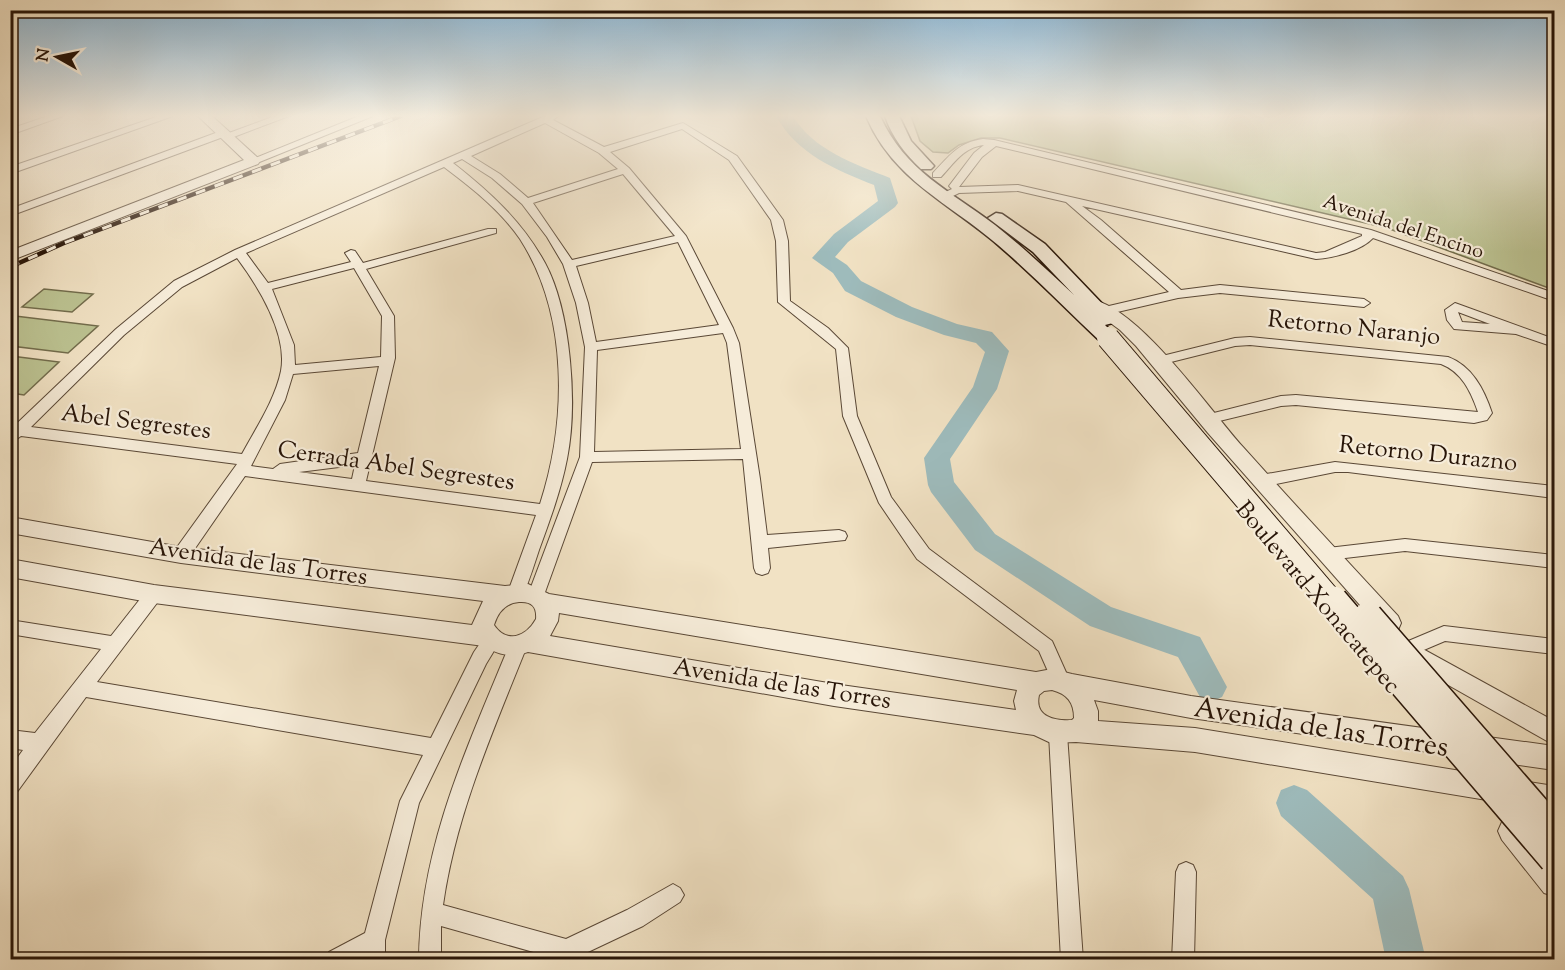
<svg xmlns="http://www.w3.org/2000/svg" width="1565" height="970" font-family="'Sorts Mill Goudy',serif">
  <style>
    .green { fill: #bcc392; stroke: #726c4c; stroke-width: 1.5 }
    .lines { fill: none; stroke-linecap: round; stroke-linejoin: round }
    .river { fill: #9ebcbd; fill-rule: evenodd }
    .minor-casing { stroke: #5a4836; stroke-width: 2 }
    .tertiary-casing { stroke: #5a4836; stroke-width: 2 }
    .secondary-casing { stroke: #271407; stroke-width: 3 }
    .minor { fill: #f6ecd9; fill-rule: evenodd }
    .tertiary { fill: #f6ecd9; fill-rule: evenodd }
    .secondary { fill: #f6ecd9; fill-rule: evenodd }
    .rail-casing { stroke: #271407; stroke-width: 4.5 }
    .rail { stroke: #f6ecd9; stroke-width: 3; stroke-dasharray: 10; stroke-linecap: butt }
    .secondary-bridge-far1-casing { stroke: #271407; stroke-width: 24; stroke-linecap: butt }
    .secondary-bridge-casing { stroke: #271407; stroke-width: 32; stroke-linecap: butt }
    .secondary-bridge-far1 { stroke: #f6ecd9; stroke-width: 22 }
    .secondary-bridge { stroke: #f6ecd9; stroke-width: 29 }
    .labels { text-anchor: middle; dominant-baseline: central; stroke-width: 4.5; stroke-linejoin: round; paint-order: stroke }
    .far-street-label { font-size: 20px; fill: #271407; stroke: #f6ecd9 }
    .street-label { font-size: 24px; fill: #271407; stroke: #f6ecd9 }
    .near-street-label { font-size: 28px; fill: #271407; stroke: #f6ecd9 }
  </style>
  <rect width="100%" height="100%" fill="#f1e2c4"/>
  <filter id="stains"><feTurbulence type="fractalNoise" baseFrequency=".00333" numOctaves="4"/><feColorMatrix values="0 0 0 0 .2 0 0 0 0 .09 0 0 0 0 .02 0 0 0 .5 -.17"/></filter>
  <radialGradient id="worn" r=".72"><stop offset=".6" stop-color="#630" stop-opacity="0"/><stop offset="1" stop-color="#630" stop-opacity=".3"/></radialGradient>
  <path class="green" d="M911,116H1554V290L1387,228L1000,138H981L959,145L948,153L933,152L920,141Z
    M44,289L93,294L72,312L22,307Z
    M15,316L98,326L68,353L11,346V320Z
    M11,356L59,362L24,395L11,393Z"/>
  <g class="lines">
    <path class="river" d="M776,116H793C813,150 855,164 890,178L898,203L895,207L848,242L835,257L847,265L861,281L912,307L957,324L992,332L1009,351L997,389L950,459L954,482L995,534L1111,607L1200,637L1227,687L1222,697L1211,702L1200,697L1178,657L1090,626L975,550L931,492L928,485L924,458L973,387L985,352L976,343L944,335L896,317L845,291L833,273L812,258L834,234L878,201L874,185C836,170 797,154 776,116Z
      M1294,785L1307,790L1403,876L1409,889L1426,960H1386L1373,899L1281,816L1276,803L1281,790Z"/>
    <defs>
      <path id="minor" d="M48,116H63L10,135V129Z
        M159,116H173L10,174V167Z
        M275,116H289L231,138L223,137L10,216V209L221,131L229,133Z
        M359,116H373L257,163L248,161Z
        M545,116H558L553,120L604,147L683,123L737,156L783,220L788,241L790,301L828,328L848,348L857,416L891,497L929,549L1052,641L1069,679L1066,685L1060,687L1054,685L1039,651L917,559L879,503L843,416L836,349L778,302L776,241L771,220L729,160L682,129L610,152L629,168L686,236L733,328L739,343L760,479L767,535L839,530L845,532L847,536L845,540L768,548L770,568L768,573L762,575L756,573L754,568L743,459L592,462L544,595L542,600L536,602L530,600L528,595L580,457L585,347L576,303L563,264L547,237L522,204L492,178L462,159L453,163C490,192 522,221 545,263C571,311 578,405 567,459C561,490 550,520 539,550C534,565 529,582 522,597L516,599L510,597L508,592L536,515L245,476L187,560L181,561L175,560L173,555L175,550L237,464L21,436L10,444V430L116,329L174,281L235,250ZM545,123L599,153L618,169L528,198L500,174L471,156ZM444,167C472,188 500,210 520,239C569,315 567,421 540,504L366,481L395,358L394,316L366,269L496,233V229H488L363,263L355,251L351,250L345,253L351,262L268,283L246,253ZM623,174L675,236L572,260L533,203ZM678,242L719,325L596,342L588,303L576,266ZM237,258C258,286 288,334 281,371C275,400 256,428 242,454L31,427L124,335L182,287ZM354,268L382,316L381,357L295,365L294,345L272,289ZM723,333L727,343L741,449L594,452L597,350ZM379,366L358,453L280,464L273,469L251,466L285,400L293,374ZM355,465L352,479L299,472Z
        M983,139L994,140L1371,230L1554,293V301L1373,238C1361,251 1333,258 1316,259L1082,206L1101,220L1181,290L1220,285L1364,299L1370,303L1364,307L1220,293L1178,298L1100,316L1096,315L1094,312L1096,309L1169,292L1066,202L1018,191L959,193L949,198H941V194L952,189L949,186L974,153L984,145C964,147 954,163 941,177H933V173C949,156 959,142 983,139ZM996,146L1362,234V236L1325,252L1316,253L1018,185L959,187L982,157Z
        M1455,303L1554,339V347L1516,334L1454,329L1447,320L1445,310ZM1458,312L1490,324L1462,322Z
        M1250,337L1448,357C1472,366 1484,389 1492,413L1487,420L1474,423L1296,405L1281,406L1207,424L1200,419L1202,416L1281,396L1296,395L1478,412C1471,392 1462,372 1441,364L1250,345L1235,346L1159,365L1152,361L1154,358L1235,338Z
        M1335,462L1554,486V498L1348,472H1335L1261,487L1256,485L1254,481L1256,477L1261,475Z
        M1405,539L1554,555V568L1405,551L1328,560L1322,559L1320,554L1322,549L1328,548Z
        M154,587L160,589L162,594L160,599L97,682L431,738L474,652L485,636L491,633L497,636L500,641L486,664L419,803L385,940V960H326L329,952L365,933L400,801L423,755L86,697L17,792L10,794V768L23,750L10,748V730L35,733L101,649L10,634V620L111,636L148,589Z
        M1444,626L1554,639V654L1445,641L1412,655L1406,652L1403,647L1406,642Z
        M518,638L524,641L527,646C493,731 456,814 443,905L566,939L627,910L673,884L680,888L684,895L680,902L643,926L571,960H534L537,953L441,926V960H419C420,847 467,748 509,646L512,641Z
        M1058,725L1065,728L1067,734L1083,960H1061L1049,734L1051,728Z
        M1186,862L1193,865L1196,872L1194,960H1172L1176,872L1179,865Z"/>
      <path id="tertiary" d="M198,116H212L258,158L260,161L258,164L10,261V251L244,160Z
        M1094,300C1142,312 1209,409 1243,447C1294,504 1346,560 1398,616L1401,623L1398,630L1390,633L1382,630L1208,433L1136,346L1120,330L1086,305Z
        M10,517L181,547L505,586L528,584L549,594L1036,672L1052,669L1072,674L1191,696L1554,746V770L1191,718L1094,700L1098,711V721L1195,728L1554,786V811L1195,752L1076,742L1051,743L1034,735L834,706L528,652C511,658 499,655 484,646L154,603L10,577V559L154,585L472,625L483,601L181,563L10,533ZM519,602C532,601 537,607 536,619C526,637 507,644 494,625C498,612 506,603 519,602ZM559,613L1017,690L1014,701L1016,710L834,684L550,636L558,621ZM1052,690C1067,694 1074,702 1074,718L1072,720C1055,721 1034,717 1039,695L1044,691Z
        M1421,648L1554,721V745L1413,665L1410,658L1413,651Z
        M1511,818L1520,822L1554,862V896L1544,893L1502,840L1498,831L1502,822Z"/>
      <path id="secondary" d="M866,116H880C905,171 950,191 995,225C1023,247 1048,271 1074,295L1033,252L988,218L996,213L1002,214L1045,244L1113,315L1115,319L1113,323L1105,325L1118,338L1115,342L1108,344L1101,342C1067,310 1034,276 998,245C948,202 893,180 866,116Z
        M885,116H899L911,141L934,166L931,169H921C905,154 892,137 885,116Z"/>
    </defs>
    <use href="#minor" class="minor-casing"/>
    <use href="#tertiary" class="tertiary-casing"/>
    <use href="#secondary" class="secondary-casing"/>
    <use href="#minor" class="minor"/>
    <use href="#tertiary" class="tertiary"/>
    <use href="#secondary" class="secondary"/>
    <defs>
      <path id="rail" d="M10,267L64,243L401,116"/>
    </defs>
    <use href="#rail" class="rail-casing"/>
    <use href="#rail" class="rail"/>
    <defs>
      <path id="secondary-bridge-far1" d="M1108,338L1334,603"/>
      <path id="secondary-bridge" d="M1333,601L1554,859
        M1368,617L1554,831"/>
    </defs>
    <use href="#secondary-bridge-far1" class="secondary-bridge-far1-casing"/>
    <use href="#secondary-bridge" class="secondary-bridge-casing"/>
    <use href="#secondary-bridge-far1" class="secondary-bridge-far1"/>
    <use href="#secondary-bridge" class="secondary-bridge"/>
  </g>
  <linearGradient id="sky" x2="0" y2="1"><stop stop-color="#8ab7d7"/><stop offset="0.46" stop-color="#f9f2e4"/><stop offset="1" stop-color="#f9f2e4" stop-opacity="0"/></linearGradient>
  <rect width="1565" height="252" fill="url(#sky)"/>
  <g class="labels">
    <g class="far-street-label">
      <text transform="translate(1403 228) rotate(18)">Avenida del Encino</text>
    </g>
    <g class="street-label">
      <text transform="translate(1354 329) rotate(6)">Retorno Naranjo</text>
      <text transform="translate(136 423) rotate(7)">Abel Segrestes</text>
      <text transform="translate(1428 455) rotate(6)">Retorno Durazno</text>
      <text transform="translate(396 467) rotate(8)">Cerrada Abel Segrestes</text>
      <text transform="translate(258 563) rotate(8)">Avenida de las Torres</text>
      <text transform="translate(1317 598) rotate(50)">Boulevard Xonacatepec</text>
      <text transform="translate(782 685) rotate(9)">Avenida de las Torres</text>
    </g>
    <g class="near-street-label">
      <text transform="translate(1321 729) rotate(9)">Avenida de las Torres</text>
    </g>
  </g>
  <rect width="1565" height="970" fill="none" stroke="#f1e2c4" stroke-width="36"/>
  <rect x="12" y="12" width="1541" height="946" fill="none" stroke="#271407" stroke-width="3"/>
  <rect x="18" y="18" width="1529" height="934" fill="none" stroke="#271407" stroke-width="1.5"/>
  <g transform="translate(57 57) rotate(279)" stroke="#f6ecd9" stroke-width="4.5" paint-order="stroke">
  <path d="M0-4.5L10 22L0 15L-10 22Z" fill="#271407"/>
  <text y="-9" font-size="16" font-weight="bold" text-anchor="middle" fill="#271407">N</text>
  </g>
  <rect width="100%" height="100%" filter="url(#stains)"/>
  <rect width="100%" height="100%" fill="url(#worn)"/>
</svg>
